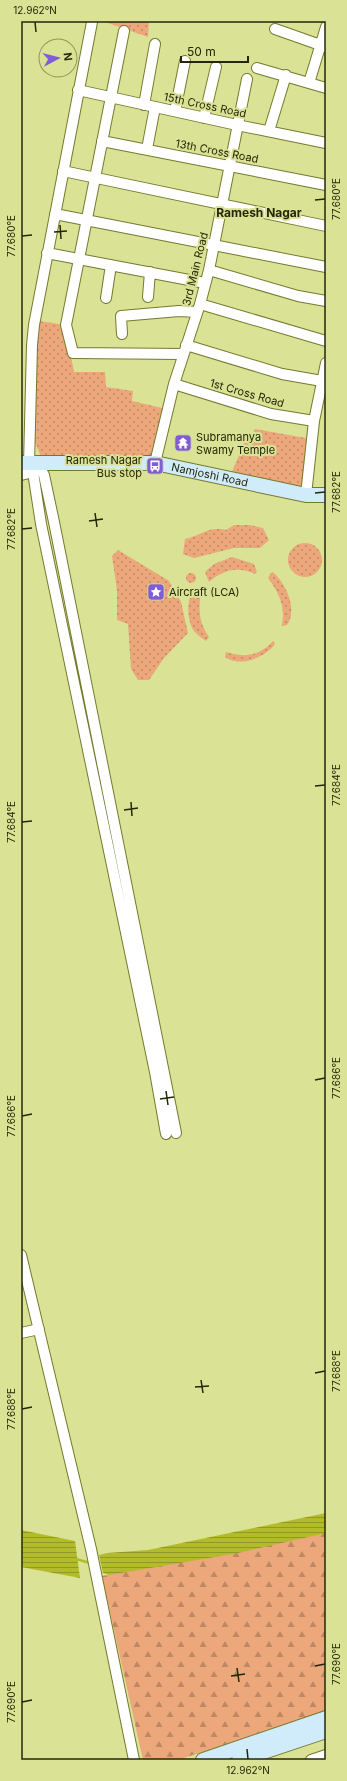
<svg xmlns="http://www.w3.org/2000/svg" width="347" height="1781" font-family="Inter,sans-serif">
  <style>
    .grass { fill: url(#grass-dots) }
    .forest { fill: url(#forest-firs) }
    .water { fill: url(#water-rules) }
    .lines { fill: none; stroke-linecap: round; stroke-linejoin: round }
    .stream { stroke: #b2bc2a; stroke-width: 2.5 }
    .street-casing { stroke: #747a2d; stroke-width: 12 }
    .secondary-casing { stroke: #747a2d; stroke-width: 16 }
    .street { stroke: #fff; stroke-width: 10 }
    .secondary { stroke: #d0ecfb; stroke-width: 14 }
    .ticks { fill: none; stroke: #242706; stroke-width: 1.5 }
    .labels { text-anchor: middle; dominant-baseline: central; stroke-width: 4; stroke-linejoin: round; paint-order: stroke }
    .street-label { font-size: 11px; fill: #242706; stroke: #dae295 }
    .poi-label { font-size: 11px; fill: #242706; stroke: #dae295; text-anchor: start }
    .neighbourhood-label { font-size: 12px; font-weight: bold; fill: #242706; stroke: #dae295 }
    .neatline { fill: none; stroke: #242706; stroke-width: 1.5 }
    .ticks-label { font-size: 10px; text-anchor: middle; fill: #242706 }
  </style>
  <defs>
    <pattern id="grass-dots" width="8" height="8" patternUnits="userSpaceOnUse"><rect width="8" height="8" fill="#eca77b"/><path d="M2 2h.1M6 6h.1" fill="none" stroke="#bf8863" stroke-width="1.8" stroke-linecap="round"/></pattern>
    <pattern id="forest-firs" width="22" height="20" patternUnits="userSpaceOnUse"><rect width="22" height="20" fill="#eca77b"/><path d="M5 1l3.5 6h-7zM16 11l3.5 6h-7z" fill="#bf8863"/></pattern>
    <pattern id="water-rules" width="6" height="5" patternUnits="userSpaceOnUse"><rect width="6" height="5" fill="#b2bc2a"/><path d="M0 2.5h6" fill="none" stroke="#919922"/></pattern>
  </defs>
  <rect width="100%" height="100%" fill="#dae295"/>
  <path class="grass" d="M102,21H149L148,37Z
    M39,321L65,325L74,372H105L106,387L133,391L132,401L162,408L167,415L153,457H41L34,440L36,361Z
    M255,429L306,438L303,490L231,474L249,432L253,434Z
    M234,525H250L263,528L269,540L260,548H234L194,558L183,554L185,539C203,535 208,526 226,530Z
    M288 560a17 17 0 1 1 34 0a17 17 0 1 1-34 0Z
    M118,550L169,581L181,602L188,633L164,658L149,680H138L131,669L128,624L117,620V590L112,556Z
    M232,557L254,564L257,572L255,574C237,566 223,570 209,582L205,572L214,564Z
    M273,572C286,584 298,609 287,625L282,626V624C286,607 278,591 268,578L271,573Z
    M186 578a5 5 0 1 1 10 0a5 5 0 1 1-10 0Z
    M196,589L201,593C198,609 199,623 209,637L206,641C202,638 197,635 194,631C187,621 185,597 196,589Z
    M273,641L275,644C266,657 240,668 225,657L226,652C244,658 260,656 273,641Z"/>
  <path class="forest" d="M326,1530V1711L178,1760H143L102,1576Z"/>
  <path class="water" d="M326,1513V1533L238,1553L109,1575L103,1573L99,1555L107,1553L148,1550Z
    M21,1530L75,1541L80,1578L21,1567Z"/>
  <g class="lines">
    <path class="stream" d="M76,1559L90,1563"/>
    <defs>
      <path id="street" d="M275,29L326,47
        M124,31L66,325L73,353L183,354
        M257,68L326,88
        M309,83L326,27
        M78,90L237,125L326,143
        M144,105L155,44
        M175,111L185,61
        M204,118L216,67
        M269,131L286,75
        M102,141L326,185
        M147,149L155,107
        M63,171L326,226
        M55,214L326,267
        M47,253L205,283
        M209,270L298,296L326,301
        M148,297L150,272
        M106,298L111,265
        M200,304L326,341
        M122,334L121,316L179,311L197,312
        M186,345L282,374L322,381
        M174,384L271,414L314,421
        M37,463L44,475L54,522L176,1133
        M37,463L33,472L41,524L155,1072L166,1134
        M155,463L174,384L200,304L209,270L247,79
        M29,464L32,345L34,325L92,22
        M21,475L33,472
        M306,495L314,421L326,363
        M21,1255L91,1549L134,1760
        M21,1333L39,1329
        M311,1760L326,1755"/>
      <g id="secondary">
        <path id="s1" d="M21,463H155L306,495H326"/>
        <path d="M203,1760L326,1718"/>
        <path d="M239,1760L326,1731"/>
      </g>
    </defs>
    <use href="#street" class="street-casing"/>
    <use href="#secondary" class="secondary-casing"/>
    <use href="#street" class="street"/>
    <use href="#secondary" class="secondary"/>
  </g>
  <path class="ticks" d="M35,22L36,32M315,200L325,199M60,225L61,239M54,232L67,231M22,236L32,235M315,493L325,492M95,513L97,527M89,521L103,519M22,529L32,528M315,786L325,785M131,802L132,816M124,810L138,808M22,822L32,821M315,1080L325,1078M166,1091L168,1105M160,1099L174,1097M22,1116L32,1114M315,1373L325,1371M201,1380L203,1393M195,1387L209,1386M22,1409L32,1407M315,1666L325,1664M237,1668L239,1682M231,1676L245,1674M22,1702L32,1700M247,1749L248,1759"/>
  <defs>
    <symbol id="temple-square" viewBox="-11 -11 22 22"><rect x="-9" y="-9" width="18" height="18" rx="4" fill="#805cd6" stroke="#dae295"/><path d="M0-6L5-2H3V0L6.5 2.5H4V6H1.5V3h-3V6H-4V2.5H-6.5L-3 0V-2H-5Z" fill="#fff"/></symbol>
    <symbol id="bus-square" viewBox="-11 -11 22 22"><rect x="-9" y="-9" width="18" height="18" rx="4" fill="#805cd6" stroke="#dae295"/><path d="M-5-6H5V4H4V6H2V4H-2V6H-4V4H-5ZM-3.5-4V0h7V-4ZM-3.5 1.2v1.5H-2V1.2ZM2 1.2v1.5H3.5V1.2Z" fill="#fff"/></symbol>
    <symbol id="sight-square" viewBox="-11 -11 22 22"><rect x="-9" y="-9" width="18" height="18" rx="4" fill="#805cd6" stroke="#dae295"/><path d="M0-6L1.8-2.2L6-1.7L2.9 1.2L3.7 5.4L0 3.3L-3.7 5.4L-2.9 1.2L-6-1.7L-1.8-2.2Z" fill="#fff"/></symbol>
  </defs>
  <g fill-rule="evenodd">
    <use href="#temple-square" x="173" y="433" width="20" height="20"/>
    <use href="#bus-square" x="145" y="456" width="20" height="20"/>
    <use href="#sight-square" x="146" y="582" width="20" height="20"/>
  </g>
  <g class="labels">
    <g class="street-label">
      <text transform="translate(205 105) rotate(12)">15th Cross Road</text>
      <text transform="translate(217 151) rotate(11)">13th Cross Road</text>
      <text transform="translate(195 269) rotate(-76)">3rd Main Road</text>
      <text transform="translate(247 393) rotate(16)">1st Cross Road</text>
      <text stroke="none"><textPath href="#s1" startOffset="190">Namjoshi Road</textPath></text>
    </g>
    <g class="poi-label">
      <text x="196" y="437">Subramanya<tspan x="196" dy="13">Swamy Temple</tspan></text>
      <text x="142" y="460" text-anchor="end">Ramesh Nagar<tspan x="142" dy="13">Bus stop</tspan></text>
      <text x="169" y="592">Aircraft (LCA)</text>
    </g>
    <g class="neighbourhood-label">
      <text x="259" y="212">Ramesh Nagar</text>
    </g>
  </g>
  <rect width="347" height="1781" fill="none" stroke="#dae295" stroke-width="44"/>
  <g transform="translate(58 58) rotate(83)"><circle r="19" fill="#dae295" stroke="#91975c"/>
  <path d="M0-3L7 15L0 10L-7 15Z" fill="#805cd6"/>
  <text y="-6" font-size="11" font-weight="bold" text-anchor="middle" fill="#242706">N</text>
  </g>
  <path d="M181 56v6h67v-6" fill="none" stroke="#242706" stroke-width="2"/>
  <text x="187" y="56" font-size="12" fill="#242706" stroke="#dae295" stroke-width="3" paint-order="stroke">50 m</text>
  <rect x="22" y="22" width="303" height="1737" class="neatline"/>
  <g class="ticks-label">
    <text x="35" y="14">12.962°N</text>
    <text transform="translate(336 199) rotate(-90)" y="4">77.680°E</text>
    <text transform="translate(11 236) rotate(-90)" y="4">77.680°E</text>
    <text transform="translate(336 492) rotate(-90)" y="4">77.682°E</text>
    <text transform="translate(11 529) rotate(-90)" y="4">77.682°E</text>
    <text transform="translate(336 785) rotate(-90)" y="4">77.684°E</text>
    <text transform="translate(11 822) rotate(-90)" y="4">77.684°E</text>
    <text transform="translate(336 1078) rotate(-90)" y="4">77.686°E</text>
    <text transform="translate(11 1116) rotate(-90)" y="4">77.686°E</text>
    <text transform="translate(336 1371) rotate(-90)" y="4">77.688°E</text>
    <text transform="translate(11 1409) rotate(-90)" y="4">77.688°E</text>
    <text transform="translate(336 1664) rotate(-90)" y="4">77.690°E</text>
    <text transform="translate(11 1702) rotate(-90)" y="4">77.690°E</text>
    <text x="248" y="1774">12.962°N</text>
  </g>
</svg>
